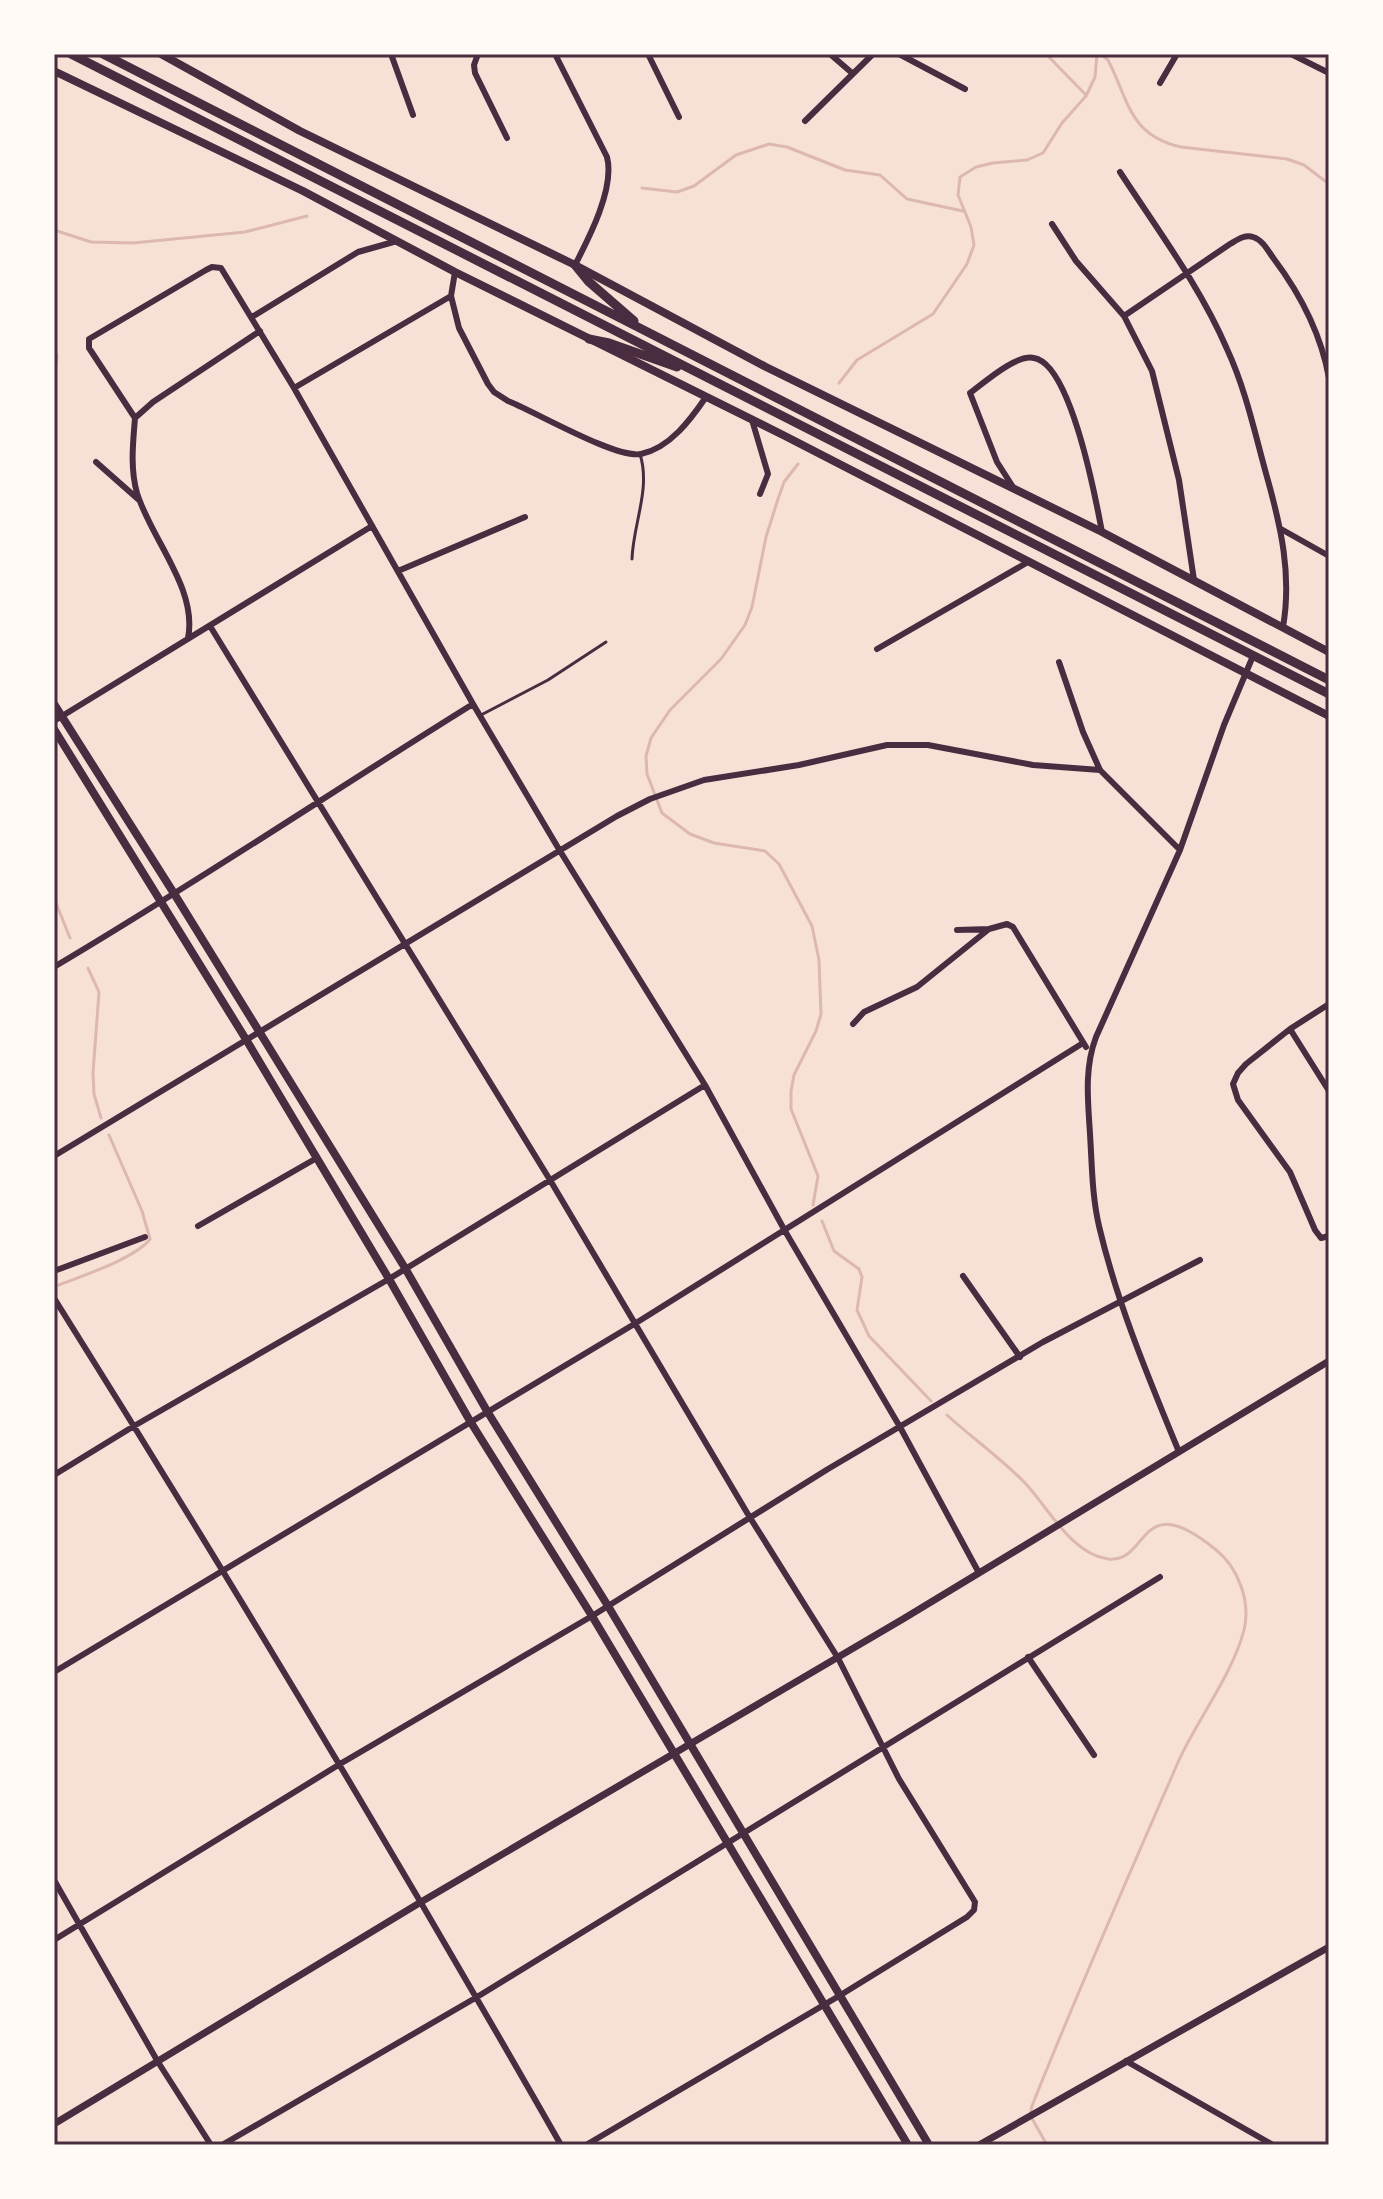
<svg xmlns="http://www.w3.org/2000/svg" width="1383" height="2199" font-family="'Golos Text',sans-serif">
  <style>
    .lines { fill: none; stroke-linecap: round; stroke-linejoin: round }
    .stream { stroke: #dcb8b0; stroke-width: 3 }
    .service { stroke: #4a2c40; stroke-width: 3 }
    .minor { stroke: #4a2c40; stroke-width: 6 }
    .tertiary { stroke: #4a2c40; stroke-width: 7 }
    .secondary { stroke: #4a2c40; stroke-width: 8 }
    .trunk { stroke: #4a2c40; stroke-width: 9 }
    .neatline { fill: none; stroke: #4a2c40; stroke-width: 3 }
  </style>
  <rect width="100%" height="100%" fill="#f7e1d7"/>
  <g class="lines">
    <path class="stream" d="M1046,54L1085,94
      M1100,54L1108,60C1129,101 1129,135 1181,147L1287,159L1304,165L1329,184
      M642,188L677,192L694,186L736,155L769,144L787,147L845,170L880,175L907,199L963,211
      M54,230L91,242L133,243L245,232L307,216
      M54,348L57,356L54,380
      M839,383L857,360L933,314L967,264L974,245L971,227L958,195L960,177L976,167L993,163L1027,160L1043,153L1062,123L1086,96L1095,77L1097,54
      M798,464L784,482L778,499L766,537L752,607L745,625L721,659L670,710L651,738L646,756L647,774L662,813L690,834L714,843L765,851L779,864L812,926L819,960L821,1014L816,1031L794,1075L791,1091V1109L818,1176L813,1205
      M54,898L70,938
      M88,968L99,992L93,1073L94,1094L101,1118
      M822,1221L834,1251L859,1269L862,1277L857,1310L869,1336L931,1401
      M59,1285C82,1276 136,1258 150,1239L142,1211L109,1135
      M947,1415C972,1438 1001,1458 1025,1483C1048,1507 1071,1554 1108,1559C1150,1564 1137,1486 1215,1549C1238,1567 1251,1601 1244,1630C1233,1673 1198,1719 1179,1760C1129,1875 1078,1990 1032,2106L1030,2115L1047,2145"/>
    <path class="service" d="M632,559C633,524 651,489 640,454
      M481,715L548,680L606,642"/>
    <path class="minor" d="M391,54L413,115
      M478,54L474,65L475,73L507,138
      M555,54L607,157C615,188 589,238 575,265
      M648,54L679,117
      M830,54L852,73
      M899,54L965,89
      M1291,54L1329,73
      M1160,83L1177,54
      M805,121L873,54
      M1120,172C1157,229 1200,286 1227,349C1246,390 1255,434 1267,477C1281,527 1292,575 1283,627
      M1052,224L1076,261L1124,316L1152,371L1179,480L1194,580
      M455,272L451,296L459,328L488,384L494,392L508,401C536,412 616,459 641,454C670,448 691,419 706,397
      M1124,316L1230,244C1237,240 1245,234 1253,237C1263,240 1268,251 1274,259C1301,295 1321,334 1329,378
      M252,317L358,252L397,241
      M294,388L451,296
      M135,418L89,348V339L206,270L212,267L221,268L294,388L473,704L560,851L705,1085L785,1231L900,1427L979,1573
      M135,418C133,443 130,468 137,493C151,539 198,589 188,638
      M135,418L153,402L260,331
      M752,420L768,474L760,494
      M96,462L139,500
      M1013,487L997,462L970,393C985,382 1016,354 1034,358C1071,364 1096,500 1102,532
      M1281,529L1329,556
      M398,571L525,517
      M210,626L550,1180L749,1516L838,1658L899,1779L975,1902L974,1910L967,1917L839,1996L586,2145
      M877,649L1028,562
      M1059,662L1083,732L1100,770L1180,850
      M54,721L372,526
      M957,930L989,929L1007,924L1013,927L1086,1047
      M54,967C196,883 333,791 473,704
      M1329,1004L1290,1029L1246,1064L1238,1073L1233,1084L1238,1100L1290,1172L1315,1230L1321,1238L1329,1236
      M853,1024L864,1012L917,987L989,929
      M1290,1029L1329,1091
      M54,1156L617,816L650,799L704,780L799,765L887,745H928L1033,765L1100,770
      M198,1226L315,1159
      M54,1271L145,1237
      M963,1276L1020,1357
      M54,1298C229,1577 398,1859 561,2145
      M1179,1452C1149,1379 1117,1303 1099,1226C1092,1196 1092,1165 1090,1134C1088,1101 1084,1069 1096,1037L1180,850L1224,725L1253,656
      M54,1475L134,1426L389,1279L705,1085
      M1028,1657L1094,1755
      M54,1672L636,1323L1083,1043
      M54,1880L158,2062L211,2145
      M54,1940L340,1764L592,1616L828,1469L1043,1342L1200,1260
      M1126,2061L1273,2145
      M222,2145L477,1997L1160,1577"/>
    <path class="tertiary" d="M54,2124L421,1902L903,1619L1329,1361
      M979,2145L1329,1947"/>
    <path class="secondary" d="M161,54L300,131L575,265L766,367L1102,532L1329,652
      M54,71L303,191L455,272L785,436L1329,716
      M54,704L175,895L405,1268L487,1411L608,1606L929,2145
      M54,729L247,1041L389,1279L470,1421L592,1616L908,2145"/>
    <path class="trunk" d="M71,54L1329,694
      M103,54L1329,680
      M575,265L588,281L634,321
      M589,339L609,343L677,367"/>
  </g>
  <rect width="1383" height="2199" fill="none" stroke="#fffaf5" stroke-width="112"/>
  <rect x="56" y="56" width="1271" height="2087" class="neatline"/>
</svg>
